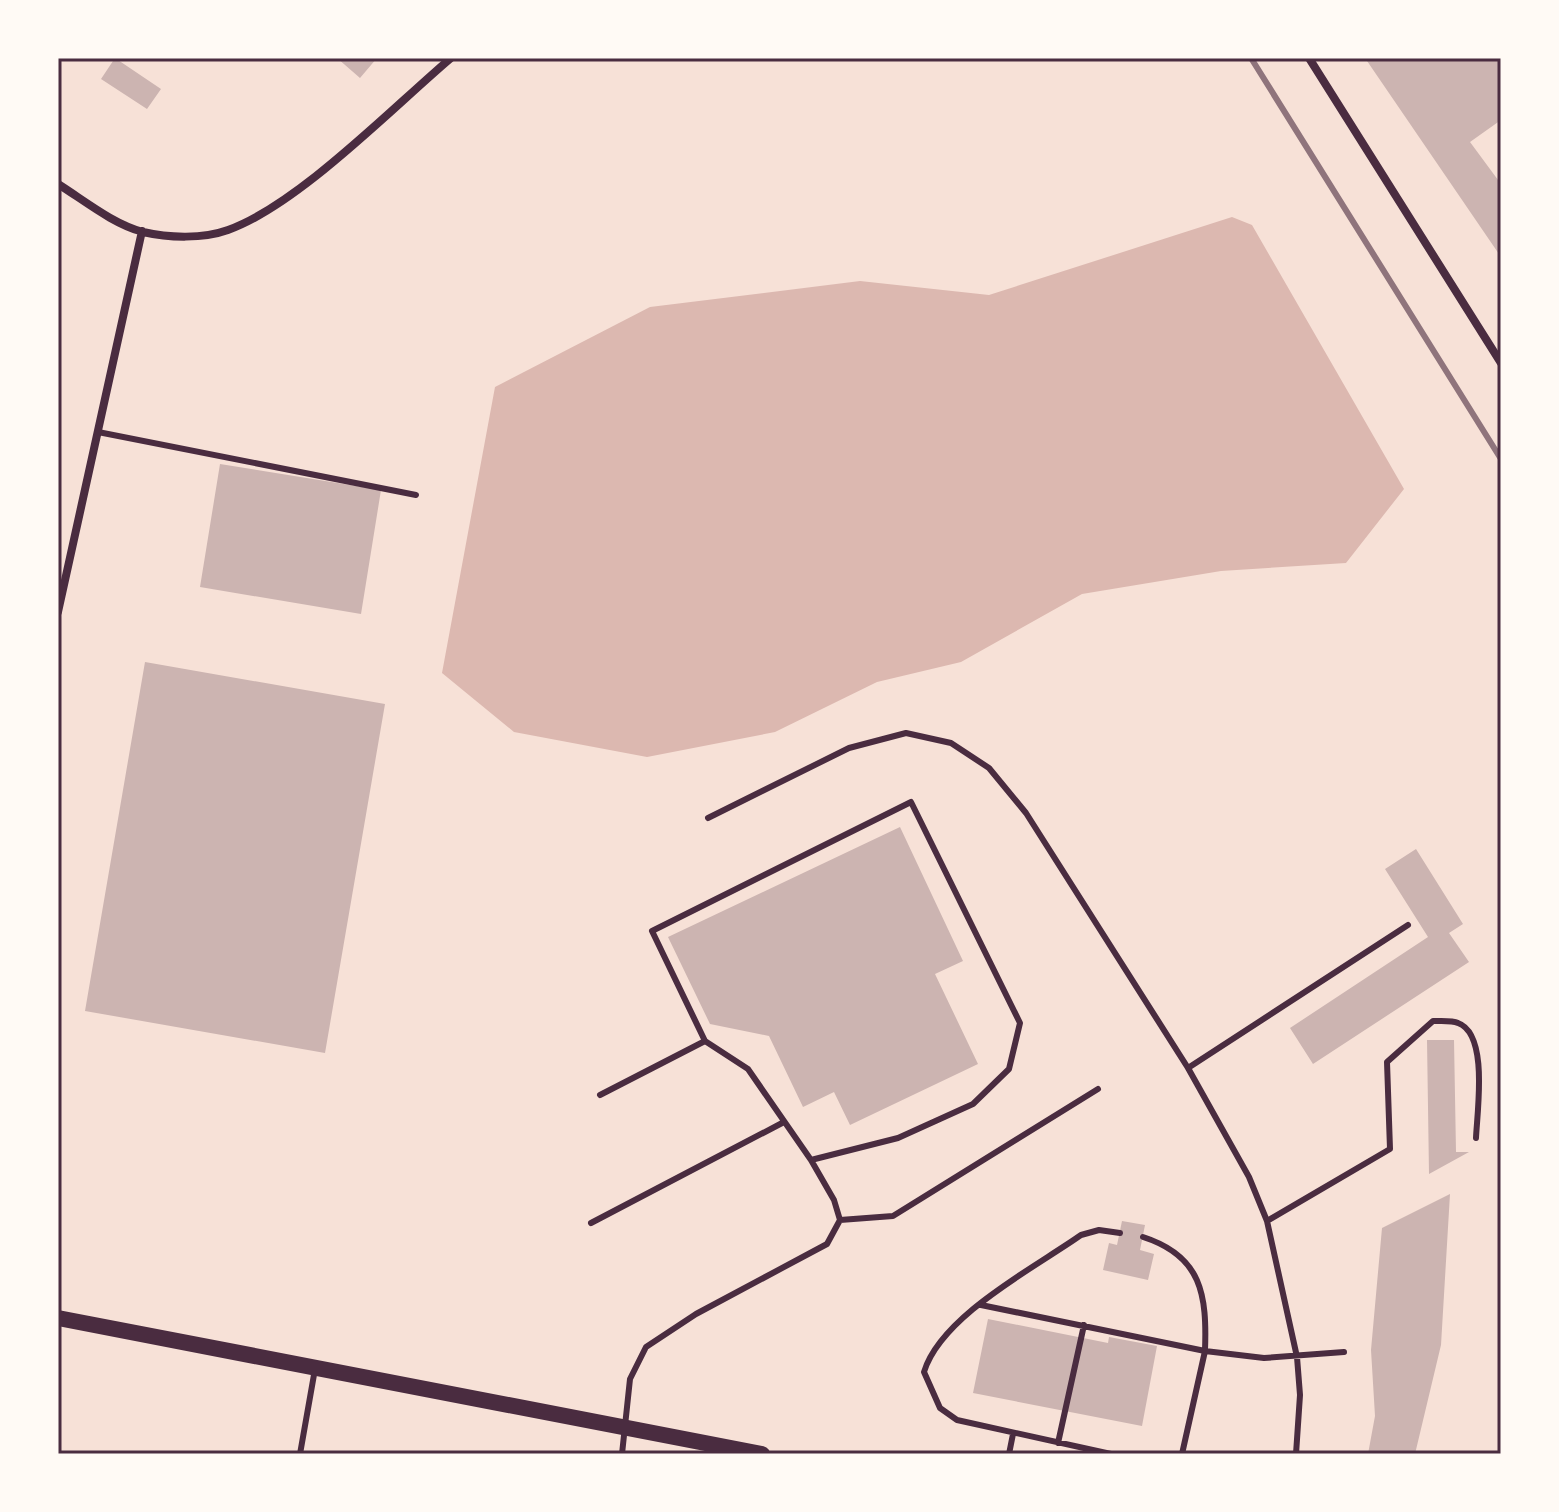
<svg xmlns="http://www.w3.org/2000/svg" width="1559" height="1512" font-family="'PT Sans Narrow',sans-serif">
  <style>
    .water { fill: #dcb8b0 }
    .building { fill: #ccb4b1 }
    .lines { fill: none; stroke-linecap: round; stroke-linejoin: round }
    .service { stroke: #4a2c40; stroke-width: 6 }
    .minor { stroke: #4a2c40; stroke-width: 8 }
    .secondary { stroke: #4a2c40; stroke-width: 16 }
    .rail { stroke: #8f747c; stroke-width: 6 }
    .neatline { fill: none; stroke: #4a2c40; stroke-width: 3 }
  </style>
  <rect width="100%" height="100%" fill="#f7e1d7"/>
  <path class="water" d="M1232,217L1252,225L1404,489L1346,563L1221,571L1082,594L961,662L877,682L775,732L647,757L514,732L442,673L495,387L650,307L860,281L989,295Z"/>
  <path class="building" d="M115,58L161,89L147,109L101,79Z
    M337,58H377L360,78Z
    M1365,58H1501V120L1470,142L1501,184V257Z
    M220,464L381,490L361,614L200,587Z
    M145,662L385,704L325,1053L85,1011Z
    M900,827L963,961L935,974L978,1064L850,1125L834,1092L803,1107L769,1036L710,1024L668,937Z
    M1416,849L1463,924L1449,933L1469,962L1313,1064L1290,1028L1428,937L1385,869Z
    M1427,1040H1454L1456,1152H1469L1429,1174Z
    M1450,1194L1441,1345L1415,1454H1368L1375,1416L1371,1350L1382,1228Z
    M1122,1221L1145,1225L1140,1250L1154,1254L1148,1280L1103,1270L1109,1243L1117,1245Z
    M988,1319L1108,1343L1109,1337L1157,1346L1142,1426L973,1393Z"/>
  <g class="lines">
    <path class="service" d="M98,432L416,495
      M708,818L849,748L906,733L951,743L989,768L1026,813L1188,1068L1249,1177L1267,1221L1297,1357L1300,1395L1296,1454
      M705,1041L652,931L911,802L1020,1023L1009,1069L973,1104L898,1138L811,1160
      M1188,1068L1408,925
      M600,1095L705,1041L748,1069L811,1160L834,1200L840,1220L827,1244L696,1314L646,1347L630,1379L622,1454
      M840,1220L893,1216L1098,1089
      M1267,1221L1390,1149L1387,1062L1433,1021C1440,1021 1452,1020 1458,1023C1489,1034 1477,1112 1476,1138
      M591,1223L784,1122
      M981,1305L1205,1351C1207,1295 1202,1256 1143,1237
      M1058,1443L1084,1325
      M300,1454L315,1369
      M1009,1454L1013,1434
      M1111,1454L957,1420L940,1408L924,1372C941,1316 1034,1268 1081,1235L1099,1230L1120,1233
      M1182,1454L1205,1351L1264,1358L1344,1352"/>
    <path class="minor" d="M1309,58L1501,363
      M58,184C85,201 113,224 143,232C169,238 203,239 228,230C298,205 392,108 451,58
      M58,612L142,231"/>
    <path class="secondary" d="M58,1318L762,1454"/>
    <path class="rail" d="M1251,58L1501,459"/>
  </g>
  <rect width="1559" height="1512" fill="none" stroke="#fffaf5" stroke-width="120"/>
  <rect x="60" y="60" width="1439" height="1392" class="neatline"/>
</svg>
